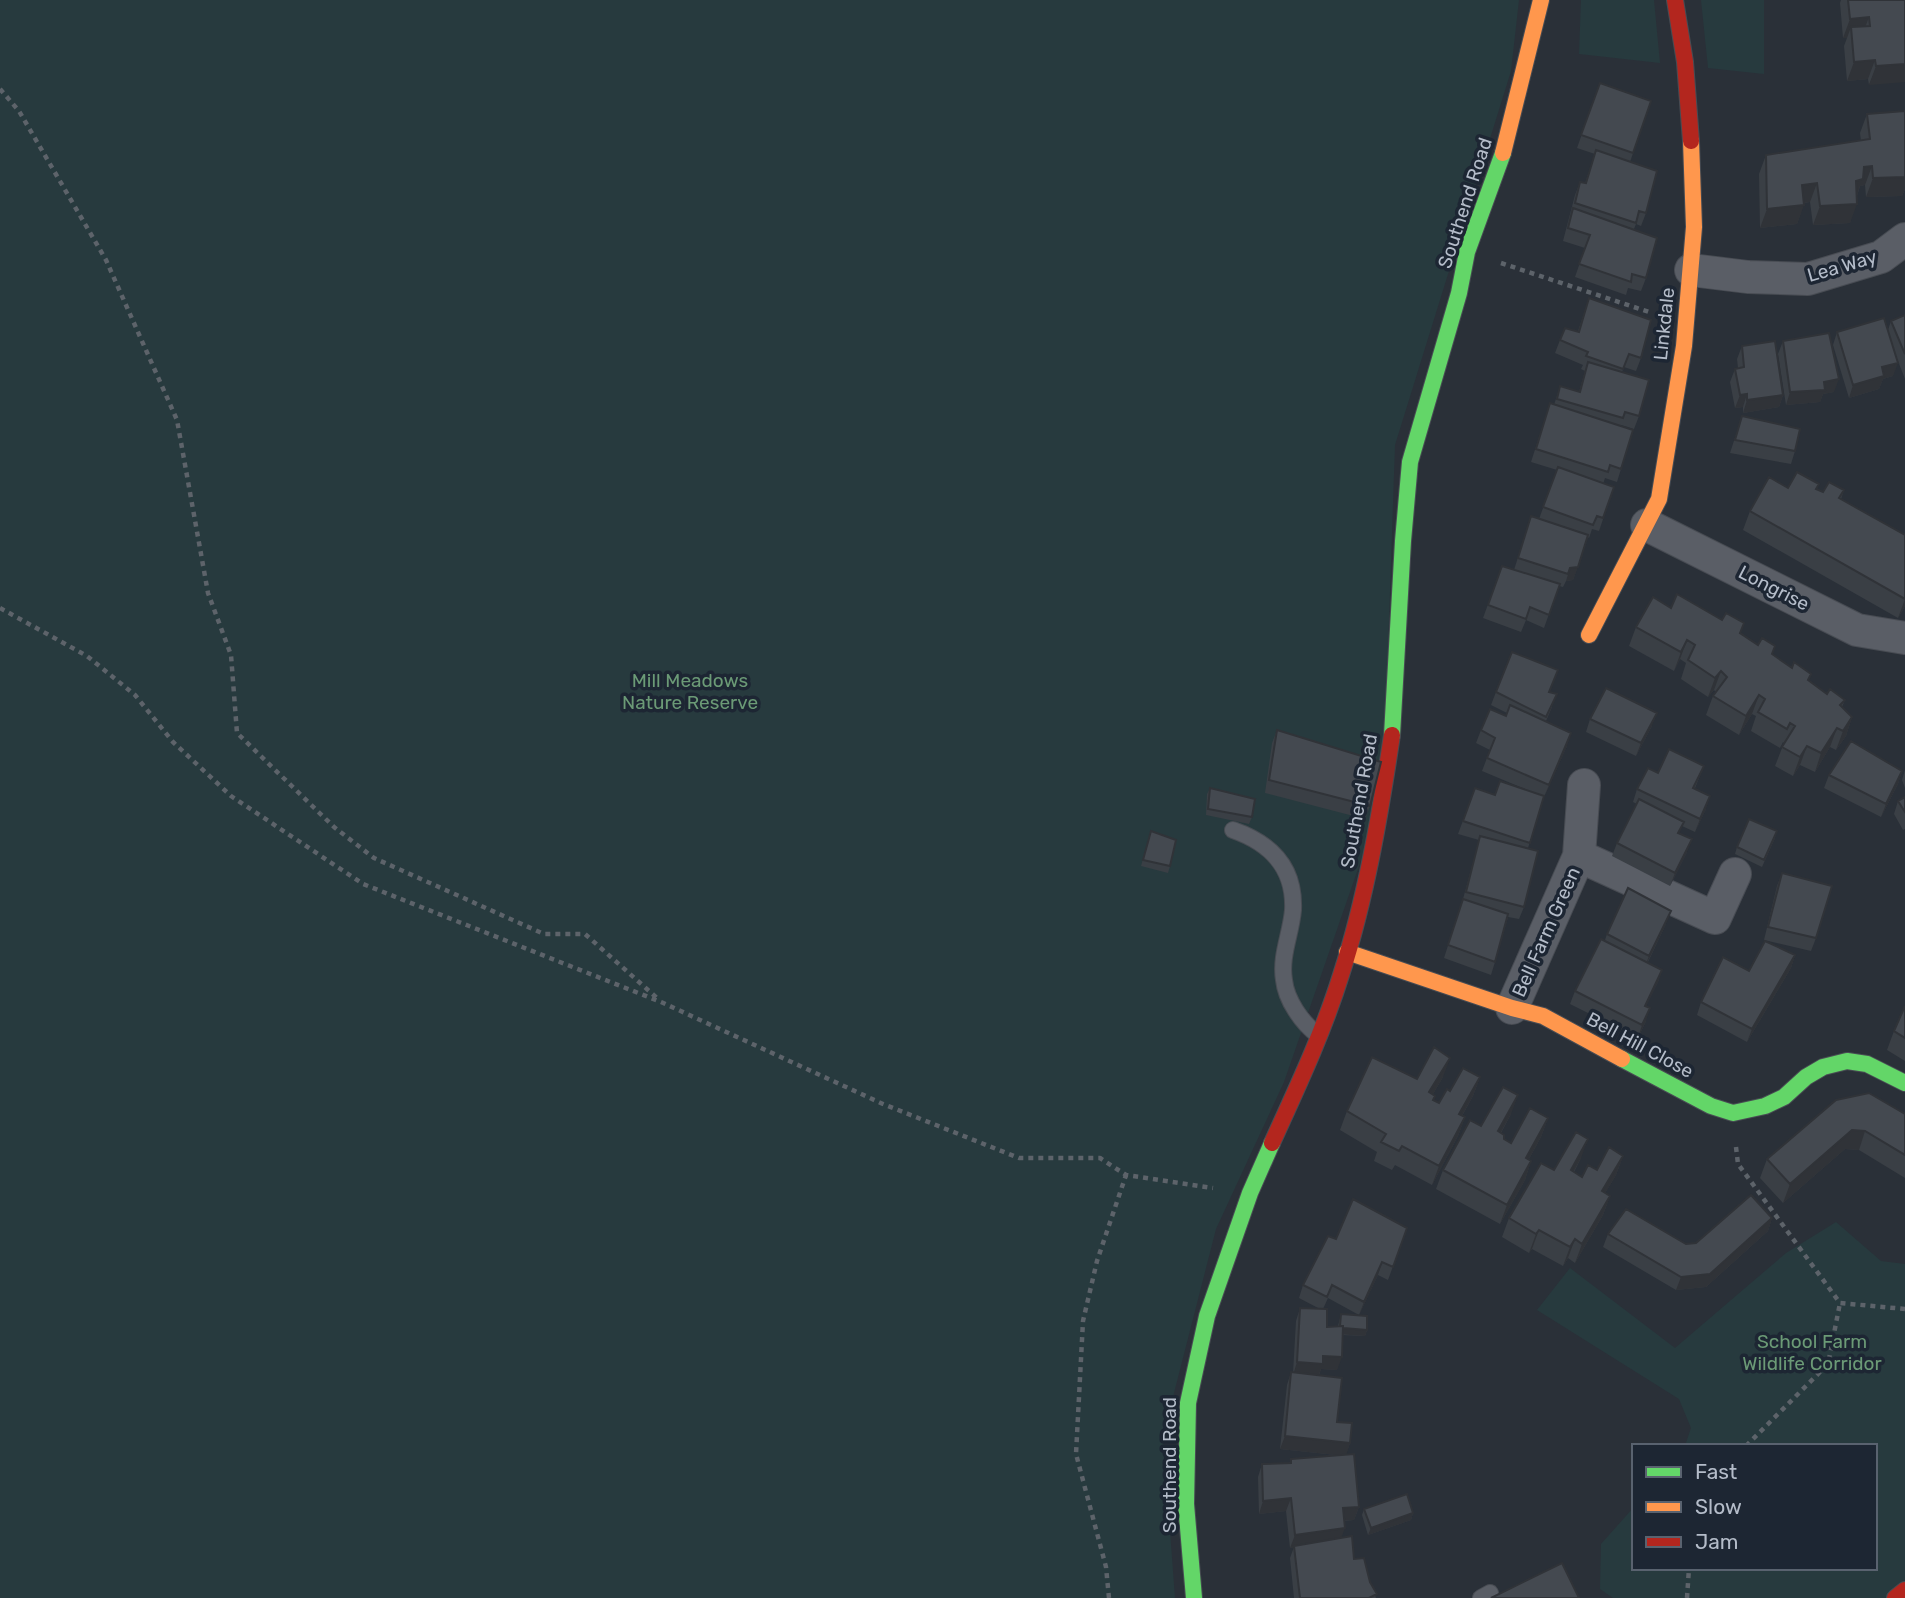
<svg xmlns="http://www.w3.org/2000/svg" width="1905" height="1598" font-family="Rubik,sans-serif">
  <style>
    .green { fill: #273a3e }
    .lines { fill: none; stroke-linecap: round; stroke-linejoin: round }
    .lane-casing { stroke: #484c53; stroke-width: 18 }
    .street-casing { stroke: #484c53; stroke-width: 34 }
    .fast-casing { stroke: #484c53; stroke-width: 18 }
    .slow-casing { stroke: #484c53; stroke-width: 18 }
    .jam-casing { stroke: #484c53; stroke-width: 18 }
    .path { stroke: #5d636a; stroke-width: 4.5; stroke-dasharray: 5 5; stroke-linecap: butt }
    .lane { stroke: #5a5e66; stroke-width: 16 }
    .street { stroke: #5a5e66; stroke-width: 32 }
    .fast { stroke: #63d668; stroke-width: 16 }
    .slow { stroke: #ff974d; stroke-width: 16 }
    .jam { stroke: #b3261e; stroke-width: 16 }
    .wall { fill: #3a3f45 }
    .shaded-wall { fill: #303338 }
    .building { fill: #444950; stroke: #303338; stroke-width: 2 }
    .labels { text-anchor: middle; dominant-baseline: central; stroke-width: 7; stroke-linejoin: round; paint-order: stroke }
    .street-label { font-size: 19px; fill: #b4bcc9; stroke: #1d2633 }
    .park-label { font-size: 19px; fill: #6b9a76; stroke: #1d2633 }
  </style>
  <rect width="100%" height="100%" fill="#2a3038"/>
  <path class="green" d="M0,0H1519L1511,71L1395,445L1383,797L1284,1082L1216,1229L1163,1436L1175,1598H0Z
    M1581,0H1654L1660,63L1579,54Z
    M1701,0H1764V74L1708,68Z
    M1836,1222L1881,1261L1905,1264V1588L1894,1598H1613L1600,1589L1601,1544L1634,1507V1568H1875V1446H1685L1691,1428L1679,1399L1537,1310L1570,1268L1675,1348L1786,1253Z"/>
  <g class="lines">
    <defs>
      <path id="lane" d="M1233,830C1270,843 1295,867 1293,910C1291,934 1280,956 1284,980C1286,1000 1302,1023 1318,1035
        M1481,1598L1490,1593"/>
      <path id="street" d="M1691,270L1748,277L1808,279L1881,257L1905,239
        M1647,525L1857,630L1905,638
        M1579,856L1715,918L1735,874
        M1512,1008L1579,856L1584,785"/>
      <path id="fast" d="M1392,735L1403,541L1410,462L1459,293L1467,252L1503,153
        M1622,1059L1711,1106L1733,1113L1765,1106L1784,1097L1806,1077L1823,1067L1847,1061L1867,1064L1905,1083
        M1194,1598L1186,1504L1188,1403L1207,1316L1250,1193L1272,1143"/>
      <path id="slow" d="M1503,153L1541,0
        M1589,635L1659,499L1684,346L1694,227L1691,141
        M1347,952L1512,1008L1543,1016L1622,1059"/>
      <path id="jam" d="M1675,0L1685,62L1691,141
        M1272,1143C1297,1088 1323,1033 1341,975C1366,898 1380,815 1392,735
        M1895,1598L1905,1590"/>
    </defs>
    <use href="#lane" class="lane-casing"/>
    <use href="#street" class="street-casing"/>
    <use href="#fast" class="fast-casing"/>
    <use href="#slow" class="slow-casing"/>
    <use href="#jam" class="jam-casing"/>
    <path class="path" d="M0,89L19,111L106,260L177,420L208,593L231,655L237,733L334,827L374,858L544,934H585L657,998
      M1501,263L1649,312
      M0,608L87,656L135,695L173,742L231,796L363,884L661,1002L883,1104L1019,1158H1100L1126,1175L1213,1188
      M1736,1147L1738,1164L1840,1303L1905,1309
      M1746,1446L1828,1364L1840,1303
      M1109,1598L1106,1567L1076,1454L1083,1321L1097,1261L1126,1175
      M1687,1598L1689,1568"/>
    <use href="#lane" class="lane"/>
    <use href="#street" class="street"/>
    <use href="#fast" class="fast"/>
    <use href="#slow" class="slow"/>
    <use href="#jam" class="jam"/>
  </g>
  <path class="wall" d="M1841,0H1905L1869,85L1868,79L1847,81L1844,46L1847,38H1843L1840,3Z
    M1600,83L1651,101L1630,162L1646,213L1641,226L1636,224L1634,229L1646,278L1641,291L1628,288L1626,295L1575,277L1585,248L1563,241L1575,195L1580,182L1585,183L1595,154L1577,148Z
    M1905,111V189L1902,196L1866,197L1865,185L1860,186L1857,196L1850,223L1813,225L1810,202L1804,203L1797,224L1760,228L1759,174L1766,155L1861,141L1860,133L1867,114Z
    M1589,298L1641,358L1636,371L1624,367L1622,372L1639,416L1634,429L1621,425V469L1617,482L1605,478L1603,484L1614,487L1599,531L1592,529L1589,538L1588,537L1573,580L1566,581L1563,587L1559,586L1544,628L1526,620L1521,632L1483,618L1502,566L1514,570L1531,516L1539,519L1557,470L1531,462L1550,403L1554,405L1560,386L1579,392L1585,371L1581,369L1583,365L1555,353L1560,340L1578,331Z
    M1905,315V379L1896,356L1893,376L1883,379L1879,389L1849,398L1833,345L1837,332L1888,330L1891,321Z
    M1783,341L1834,392L1823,394L1820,402L1786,405L1778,354Z
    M1742,346L1783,395L1779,407L1743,413V407L1735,408L1730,382L1735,369L1738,368L1737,359Z
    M1742,416L1795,451L1791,464L1730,453Z
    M1819,484L1817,489L1823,492L1844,490L1841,499L1905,535V606L1898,618L1743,530L1750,511L1788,488Z
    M1671,608L1741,633L1772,654L1827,694L1845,700L1842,707L1852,717L1846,736L1836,750L1830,747L1815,772L1800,765L1793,776L1775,766L1784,743L1783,742L1780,748L1751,731L1756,716L1752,714L1739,735L1706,715L1713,696L1716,692L1714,690L1708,697L1681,679L1686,663L1680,659L1674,671L1629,646L1636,627Z
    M1496,692H1549L1552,707L1546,721L1567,746L1544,797L1528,848L1524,907L1519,919L1508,917L1495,962L1491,975L1444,958L1463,899L1479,840L1458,834L1475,788L1495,795L1500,781L1527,790L1482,771L1490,750L1476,743L1481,730L1506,716L1507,713L1491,705Z
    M1590,719L1652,726L1636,756L1586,732Z
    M1277,730L1370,806L1365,819L1265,793L1272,743Z
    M1704,766L1695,788L1706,809L1695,832L1682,826L1679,833L1687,852L1670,886L1612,856L1617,843L1637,804L1633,802L1637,789L1658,773Z
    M1905,770V788L1902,780Z
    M1902,771L1898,784L1881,817L1824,788L1829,775Z
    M1210,788L1252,817L1249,824L1206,815L1207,794Z
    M1905,797V829L1903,830L1894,814L1898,801Z
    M1151,831L1170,866L1168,873L1141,866Z
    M1775,838L1762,867L1735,854L1737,847Z
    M1782,873L1816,938L1811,951L1764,940L1777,886Z
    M1666,924L1648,962L1662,970L1658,982L1646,1006V1021L1638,1038L1570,1004L1575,991L1605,940L1607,934Z
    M1795,955L1791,968L1747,1042L1697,1015L1701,1002L1749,971Z
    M1905,1006V1061L1887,1050L1894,1031Z
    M1443,1077L1433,1094L1434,1100L1439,1103L1450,1091L1480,1077L1473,1096L1462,1116L1465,1117L1458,1136L1432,1185L1395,1165L1392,1170L1374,1161L1377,1152L1340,1130L1347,1111L1417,1079Z
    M1511,1114L1501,1133L1504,1139L1511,1143L1548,1118L1541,1137L1529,1159L1531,1161L1525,1180L1500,1224L1436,1189L1443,1170L1481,1126Z
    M1905,1114V1178L1859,1150L1845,1149L1783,1203L1760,1178L1767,1159Z
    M1623,1156L1616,1175L1605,1193L1610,1196L1603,1215L1575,1263L1568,1258L1563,1266L1532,1249L1529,1253L1502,1237L1509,1218L1554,1170L1581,1158L1574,1172L1582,1177Z
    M1772,1218L1768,1231L1706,1287L1676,1290L1603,1247L1608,1234L1686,1244L1696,1243Z
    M1407,1228L1388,1280L1378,1275L1359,1315L1328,1298L1323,1309L1327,1327L1338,1326L1341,1314L1367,1330L1365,1336L1343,1335L1337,1370L1321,1369L1319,1375L1337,1422L1350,1443L1346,1454L1359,1507L1354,1520L1344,1521L1341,1538L1370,1582L1376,1598H1294L1290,1558L1294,1547L1290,1548L1286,1511L1259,1514L1258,1477L1262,1464H1289L1291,1459L1336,1455L1280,1449L1287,1385L1291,1372L1293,1373L1296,1321L1300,1308L1320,1309L1299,1298L1303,1285L1336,1239Z
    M1364,1509L1413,1513L1411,1520L1368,1535L1362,1515Z"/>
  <path class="shaded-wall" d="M1869,17L1862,36L1851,27L1847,38H1843L1850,19Z
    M1875,60L1868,79L1847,81L1854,62Z
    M1905,64V82L1869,85L1876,66Z
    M1872,166L1865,185L1860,186L1856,198V181L1864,167Z
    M1905,177V189L1902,196L1866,197L1873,178Z
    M1817,183L1810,202L1796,204L1802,185Z
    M1857,204L1850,223L1813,225L1820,206Z
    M1804,205L1797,224L1760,228L1767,209Z
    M1898,363L1893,376L1883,379L1879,389L1849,398L1853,385L1882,367Z
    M1839,379L1834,392L1823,394L1820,402L1786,405L1790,392L1824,382Z
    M1747,394L1743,407L1735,408L1740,395Z
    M1783,395L1779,407L1743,413L1747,400Z
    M1578,567L1573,580L1566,581L1570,568Z
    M1905,599V606L1898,618Z
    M1687,640L1680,659L1674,671L1681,652Z
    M1721,671L1714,690L1708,697L1715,678Z
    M1759,695L1752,714L1739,735L1746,716Z
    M1657,713L1652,726L1636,756L1641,743Z
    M1852,717L1846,736L1836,750L1843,731Z
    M1837,728L1830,747L1815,772L1821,753Z
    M1571,733L1567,746L1544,797L1549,785Z
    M1807,746L1800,765L1793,776L1800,757Z
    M1902,771L1898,784L1881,817L1886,804Z
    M1710,796L1706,809L1695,832L1700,819Z
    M1692,839L1687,852L1670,886L1675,873Z
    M1671,911L1666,924L1644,969L1649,956Z
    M1795,955L1791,968L1747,1042L1752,1029Z
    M1662,970L1658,982L1640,1018L1645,1006Z
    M1650,1008L1646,1021L1638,1038L1642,1025Z
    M1450,1058L1443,1077L1423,1111L1429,1092Z
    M1480,1077L1473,1096L1452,1133L1459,1114Z
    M1518,1095L1511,1114L1491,1150L1498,1131Z
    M1465,1117L1458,1136L1432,1185L1439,1166Z
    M1548,1118L1541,1137L1519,1177L1526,1158Z
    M1852,1130L1865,1131L1859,1150L1845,1149L1783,1203L1790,1184Z
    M1588,1139L1581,1158L1564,1189L1571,1170Z
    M1623,1156L1616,1175L1595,1210L1602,1191Z
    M1531,1161L1525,1180L1500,1224L1507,1205Z
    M1610,1196L1603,1215L1575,1263L1582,1244Z
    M1772,1218L1768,1231L1706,1287L1676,1290L1681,1277Z
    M1539,1230L1532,1249L1529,1253L1536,1234Z
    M1575,1239L1568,1258L1563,1266L1570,1247Z
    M1382,1262L1378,1275L1359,1315L1364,1302Z
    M1340,1328L1367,1330L1365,1336L1337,1334Z
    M1323,1356L1342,1357L1337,1370L1321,1369L1318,1377L1293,1375L1297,1362Z
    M1285,1436L1350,1443L1346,1456L1280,1449Z
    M1291,1498L1286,1511L1259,1514L1263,1501Z
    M1359,1507L1354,1520L1338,1521L1343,1508Z
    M1413,1513L1411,1520L1368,1535L1371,1528Z
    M1345,1528L1340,1541L1290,1548L1295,1535Z"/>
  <path class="building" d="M1848,0H1905V64L1876,66L1875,60L1854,62L1851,27L1870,26L1869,17L1850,19Z
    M1600,83L1651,101L1633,153L1581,135Z
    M1905,111V177L1873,178L1872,166L1864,167L1863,179L1856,181L1857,204L1820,206L1817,183L1802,185L1804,205L1767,209L1766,155L1870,139L1867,114Z
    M1596,150L1657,171L1646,213L1639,211L1636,223L1575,203L1580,182L1586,183Z
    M1573,208L1657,238L1646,278L1632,274L1631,282L1579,264L1590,235L1568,228Z
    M1589,298L1651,320L1641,358L1629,354L1623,369L1586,356L1588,352L1560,340L1565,328L1579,332Z
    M1905,315V354L1891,321Z
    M1884,318L1898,363L1882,367L1884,376L1853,385L1837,332Z
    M1829,333L1839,379L1824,382L1825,390L1790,392L1783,341Z
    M1775,341L1783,395L1747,400V394L1740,395L1735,369L1744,367L1742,346Z
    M1588,362L1649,380L1639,416L1625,412L1623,418L1557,399L1560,386L1580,392Z
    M1550,403L1633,430L1621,469L1610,465L1608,472L1536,449Z
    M1742,416L1800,429L1795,451L1735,440Z
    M1558,467L1614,487L1603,518L1597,516L1593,525L1543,507Z
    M1797,472L1819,484L1816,489L1823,492L1829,482L1844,490L1839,498L1905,535V599L1750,511L1769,477L1788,488Z
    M1531,516L1588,535L1578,567L1570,568L1568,574L1518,558Z
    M1502,566L1560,584L1549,615L1530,607L1526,619L1488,605Z
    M1677,594L1722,620L1726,613L1744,623L1740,633L1758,645L1762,638L1775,646L1772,654L1792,668L1794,662L1811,674L1808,680L1827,694L1830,689L1845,700L1840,705L1852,717L1843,731L1837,728L1821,753L1807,746L1800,757L1782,747L1795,726L1790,723L1787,729L1758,712L1765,699L1759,695L1746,716L1713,696L1727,677L1721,671L1715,678L1688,660L1695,645L1687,640L1681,652L1636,627L1653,597L1671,608Z
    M1512,652L1558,670L1549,692L1557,694L1546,717L1496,692Z
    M1606,688L1657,713L1641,743L1590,719Z
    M1510,705L1571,733L1549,785L1487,758L1495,738L1481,730L1490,709L1506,716Z
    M1277,730L1381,762L1370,806L1269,780Z
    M1851,741L1902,771L1886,804L1829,775Z
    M1669,749L1704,766L1693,788L1710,796L1700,819L1637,789L1648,768L1658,773Z
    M1500,781L1544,796L1530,843L1463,821L1475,788L1495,795Z
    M1210,788L1255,799L1252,817L1208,809Z
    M1905,797V812L1898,801Z
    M1639,799L1684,822L1678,833L1692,839L1675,873L1617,843Z
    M1749,819L1777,831L1764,860L1737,847Z
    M1151,831L1176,840L1170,866L1143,860Z
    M1480,836L1538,851L1524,907L1466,892Z
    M1782,873L1832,886L1816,938L1768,927Z
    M1628,888L1671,911L1649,956L1607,934Z
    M1463,899L1508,914L1495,962L1448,945Z
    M1601,939L1662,970L1645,1006L1650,1008L1642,1025L1575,991Z
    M1765,941L1795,955L1752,1029L1701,1002L1723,957L1749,971Z
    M1905,1006V1038L1894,1031Z
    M1434,1047L1450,1058L1429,1092L1435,1096L1433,1100L1439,1103L1447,1089L1450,1091L1463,1068L1480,1077L1459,1114L1465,1117L1439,1166L1402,1146L1399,1151L1381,1142L1386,1134L1347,1111L1372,1057L1417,1079Z
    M1503,1087L1518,1095L1498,1131L1504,1135V1139L1511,1143L1530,1108L1548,1118L1526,1158L1531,1161L1507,1205L1443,1170L1470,1120L1481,1126Z
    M1869,1093L1905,1114V1155L1865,1131L1852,1130L1790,1184L1767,1159L1836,1100Z
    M1576,1132L1588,1139L1571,1170L1582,1177L1588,1165L1597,1170L1609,1147L1623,1156L1602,1191L1610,1196L1582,1244L1575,1239L1570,1247L1539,1230L1536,1234L1509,1218L1541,1163L1554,1170Z
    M1751,1195L1772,1218L1710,1274L1681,1277L1608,1234L1626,1209L1686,1244L1696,1243Z
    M1353,1199L1407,1228L1393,1267L1382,1262L1364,1302L1332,1285L1327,1297L1303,1285L1328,1236L1336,1239Z
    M1300,1308L1327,1309V1327L1343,1326L1342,1357L1323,1356V1364L1297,1362Z
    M1341,1314L1367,1316V1330L1343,1328V1326H1340Z
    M1291,1372L1342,1378L1337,1422L1352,1423L1350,1443L1285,1436Z
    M1354,1454L1359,1507L1343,1508L1345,1528L1295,1535L1291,1498L1263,1501L1262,1464L1291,1463V1459Z
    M1407,1494L1413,1513L1371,1528L1364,1509Z
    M1352,1536L1354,1559L1364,1558L1370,1582L1377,1594L1369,1598H1300L1294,1546Z
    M1562,1563L1579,1598H1491Z"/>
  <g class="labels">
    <g class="street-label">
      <text transform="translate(1465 203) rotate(-72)">Southend Road</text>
      <text transform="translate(1842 266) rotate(-16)">Lea Way</text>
      <text transform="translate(1664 324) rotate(-84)">Linkdale</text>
      <text transform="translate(1774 588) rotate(27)">Longrise</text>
      <text transform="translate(1359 801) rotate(-80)">Southend Road</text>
      <text transform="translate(1546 932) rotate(-66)">Bell Farm Green</text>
      <text transform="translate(1640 1045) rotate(28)">Bell Hill Close</text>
      <text transform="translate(1169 1465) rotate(-90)">Southend Road</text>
    </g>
    <g class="park-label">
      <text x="690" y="680">Mill Meadows<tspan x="690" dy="22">Nature Reserve</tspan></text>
      <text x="1812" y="1341">School Farm<tspan x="1812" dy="22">Wildlife Corridor</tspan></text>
    </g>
  </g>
  <rect x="1632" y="1444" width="245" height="126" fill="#1d2633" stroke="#59626f" stroke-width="2"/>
  <rect x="1646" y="1467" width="35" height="10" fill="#63d668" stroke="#59626f" stroke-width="2"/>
  <text x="1695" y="1479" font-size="21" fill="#b4bcc9">Fast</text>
  <rect x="1646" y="1502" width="35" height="10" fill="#ff974d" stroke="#59626f" stroke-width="2"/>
  <text x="1695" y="1514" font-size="21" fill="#b4bcc9">Slow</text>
  <rect x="1646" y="1537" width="35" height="10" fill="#b3261e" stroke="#59626f" stroke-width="2"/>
  <text x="1695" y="1549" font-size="21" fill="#b4bcc9">Jam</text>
</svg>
